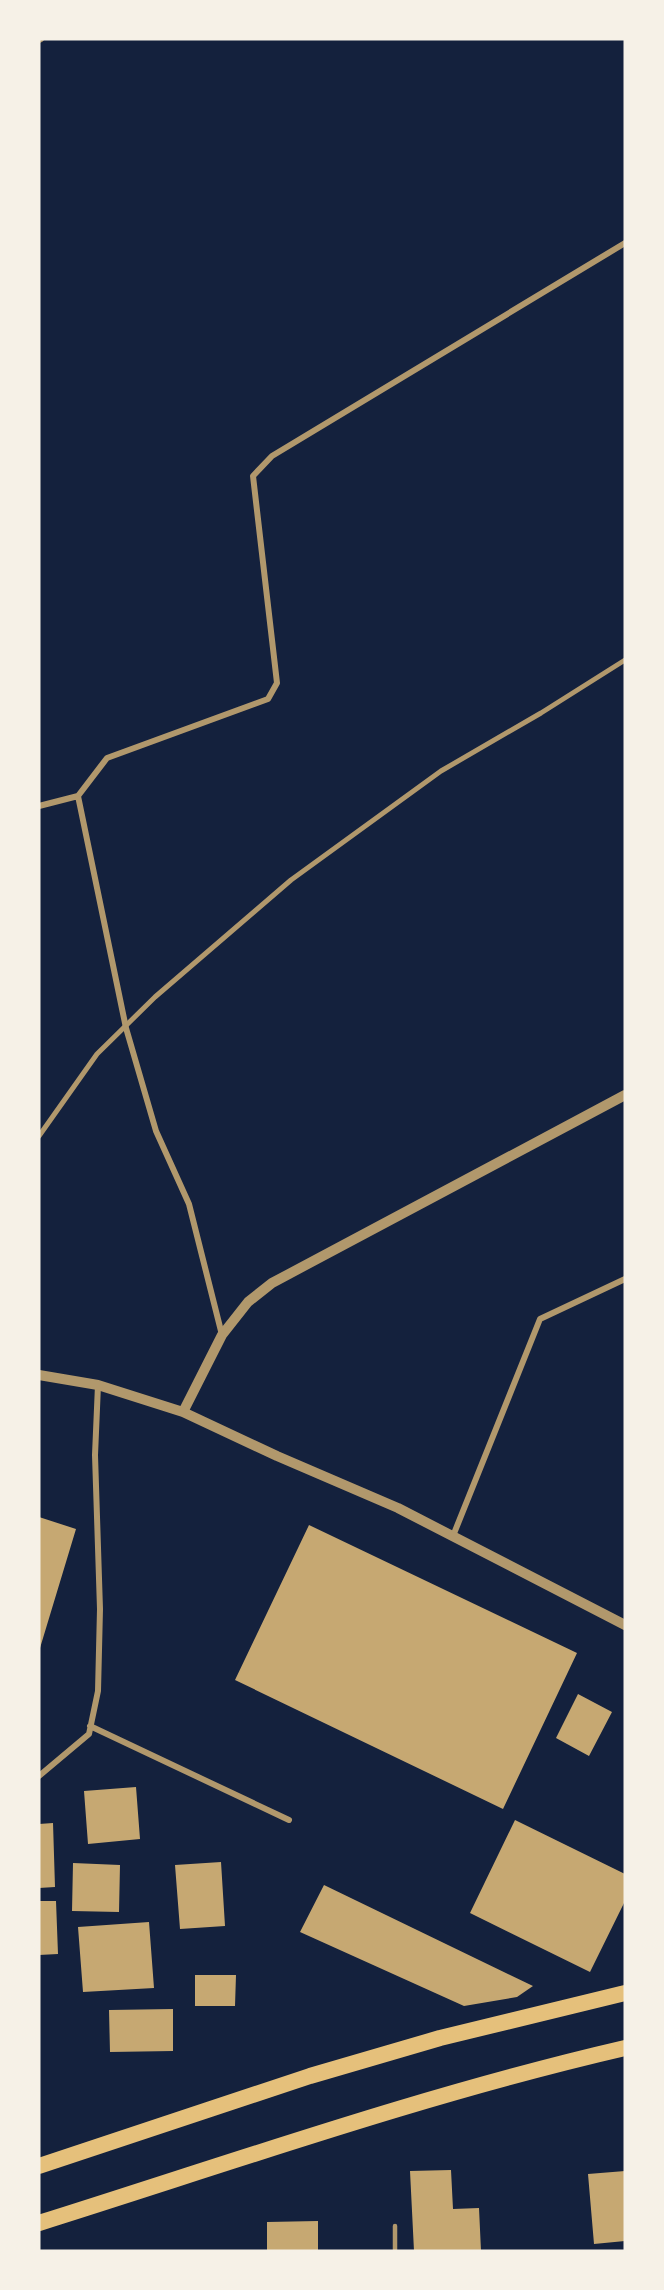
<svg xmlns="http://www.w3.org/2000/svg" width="664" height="2290" font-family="Montserrat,sans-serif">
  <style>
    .building { fill: #c6a872 }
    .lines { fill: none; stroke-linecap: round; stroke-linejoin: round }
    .service { stroke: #b1986c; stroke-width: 4.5 }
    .pedestrian { stroke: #b1986c; stroke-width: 5 }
    .minor { stroke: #b1986c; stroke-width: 6 }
    .tertiary { stroke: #b1986c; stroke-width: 10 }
    .trunk { stroke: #e5c07b; stroke-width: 16 }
  </style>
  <rect width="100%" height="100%" fill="#14213d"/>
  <path class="building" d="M39,1517L76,1529L40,1648H39Z
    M309,1525L577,1653L503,1809L235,1680Z
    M578,1694L612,1712L589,1756L556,1738Z
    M136,1787L140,1839L88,1844L84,1791Z
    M515,1820L625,1874V1901L590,1972L470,1913Z
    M53,1823L55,1887L39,1888V1824Z
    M221,1862L225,1926L180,1929L175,1865Z
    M73,1863L120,1865L119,1912L72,1911Z
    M324,1885L533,1986L517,1997L464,2006L300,1932Z
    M39,1901H56L58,1954L39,1955Z
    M149,1922L154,1988L83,1992L78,1927Z
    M195,1975H236L235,2006H195Z
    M173,2009V2051L110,2052L109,2010Z
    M451,2170L453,2209L479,2208L481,2251H414L410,2171Z
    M625,2171V2241L594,2244L588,2174Z
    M318,2221V2251H267V2222Z"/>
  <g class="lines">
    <path class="service" d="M395,2226V2251"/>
    <path class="pedestrian" d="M39,1136L97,1054L155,997L291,880L441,771L541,713L625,660"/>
    <path class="minor" d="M39,40L41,39
      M78,796L107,758L268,699L277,683L253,476L272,456L625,243
      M39,806L78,796L126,1028L156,1131L189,1204L222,1335
      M453,1536L540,1319L625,1279
      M90,1726L289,1820
      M39,1776L89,1734L98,1691L100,1609L95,1455L98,1385"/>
    <path class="tertiary" d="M39,1375L98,1385L183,1412L277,1456L398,1508L625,1625
      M183,1412L222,1335L248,1302L272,1283L625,1095"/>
    <path class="trunk" d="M39,2166L310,2076L440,2038L625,1993
      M39,2223C233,2162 426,2094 625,2048"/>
  </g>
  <rect width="664" height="2290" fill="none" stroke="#f6f1e7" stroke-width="81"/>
</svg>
